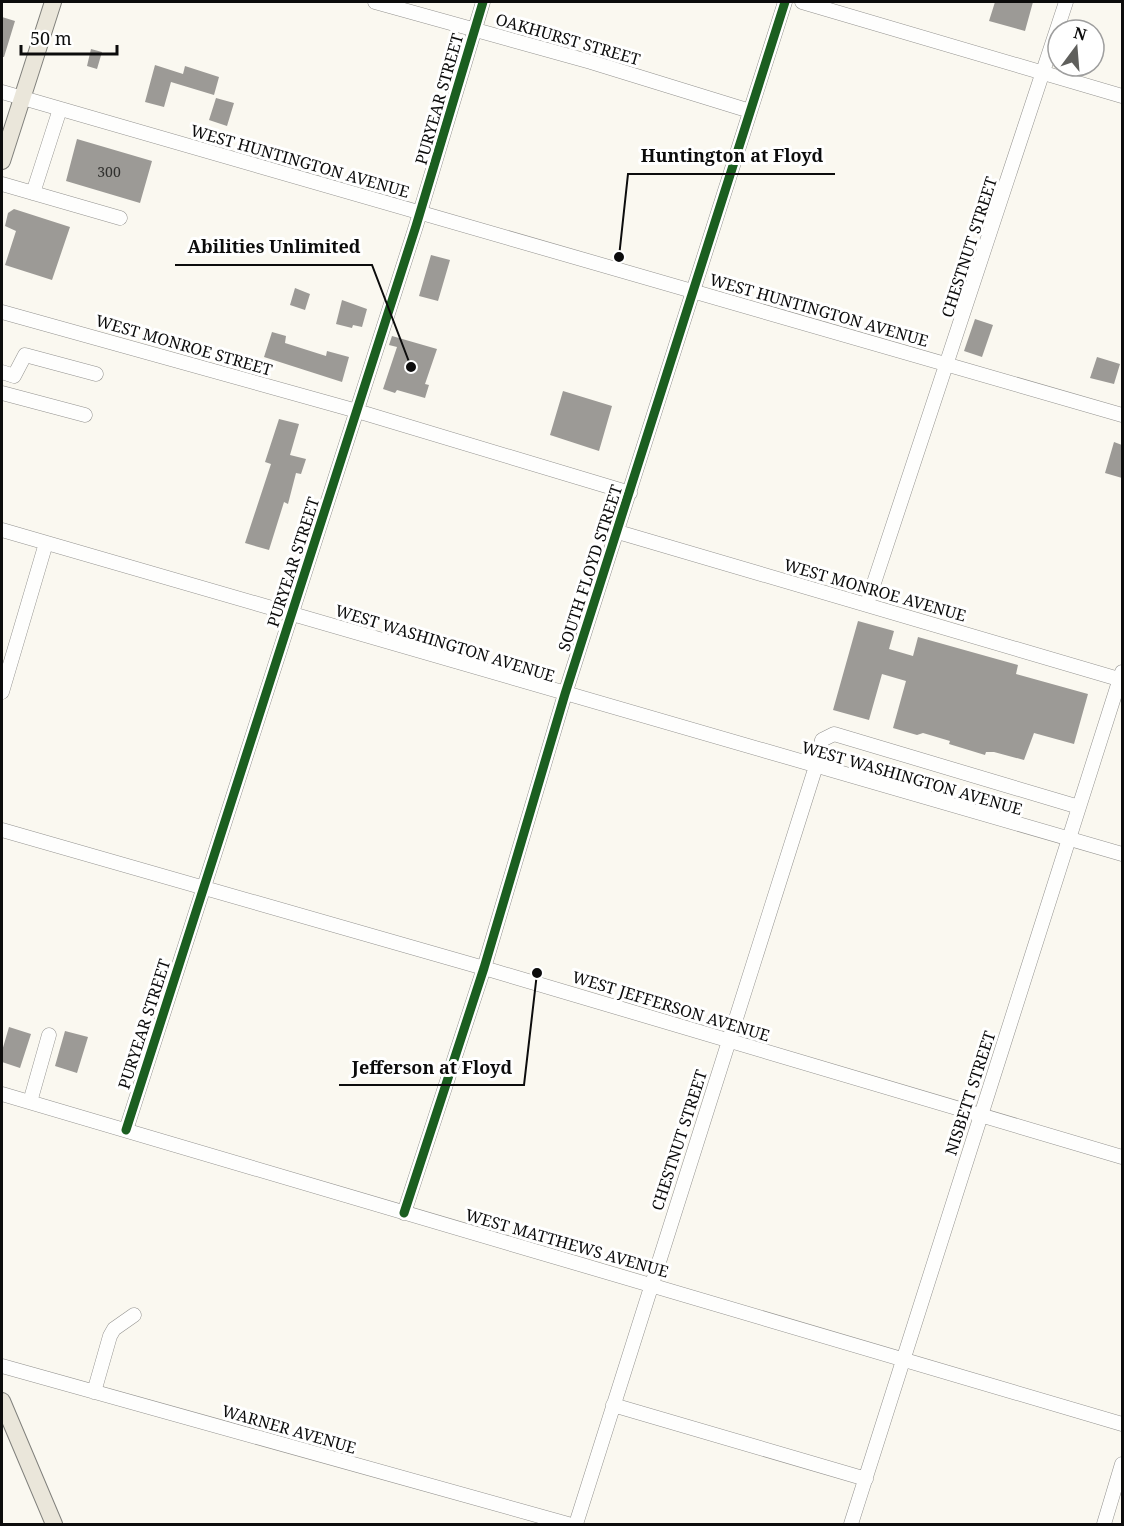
<svg xmlns="http://www.w3.org/2000/svg" width="1124" height="1526" font-family="'Noto Serif',serif">
  <style>
    .building { fill: #9c9a96 }
    .lines { fill: none; stroke-linecap: round; stroke-linejoin: round }
    .minor-casing { stroke: #93928f; stroke-width: 15 }
    .major-casing { stroke: #80807c; stroke-width: 18 }
    .minor { stroke: #fefefd; stroke-width: 14 }
    .major { stroke: #eae6da; stroke-width: 16 }
    .cycleway-casing { stroke: #fff; stroke-width: 13 }
    .cycleway { stroke: #1b5e20; stroke-width: 9 }
    .labels { text-anchor: middle; dominant-baseline: central; stroke-width: 6; stroke-linejoin: round; paint-order: stroke }
    .number-label { font-size: 14px; fill: #30302e }
    .street-label { font-size: 16px; fill: #0c0c0c; stroke: #fff }
    .leader { fill: none; stroke: #0c0c0c; stroke-width: 2 }
    .callout-dot { fill: #0c0c0c; stroke: #fff; stroke-width: 2 }
    .callout-label { font-size: 18px; text-anchor: middle; font-weight: bold; fill: #0c0c0c; stroke: #fff; stroke-width: 6; stroke-linejoin: round; paint-order: stroke }
  </style>
  <rect width="100%" height="100%" fill="#faf8f0"/>
  <path class="building" d="M995,2H1033L1025,31L989,21Z
    M2,17L15,21L4,57H2Z
    M91,49L102,52L97,69L87,66Z
    M155,65L183,74L185,66L219,77L214,95L171,82L164,107L145,102Z
    M216,98L234,103L227,126L209,120Z
    M77,139L152,161L140,203L66,181Z
    M14,209L70,227L52,280L5,265L16,231L5,226L8,213Z
    M431,255L450,260L438,301L419,296Z
    M295,288L310,294L305,310L290,305Z
    M342,300L367,309L362,327L353,325L352,328L336,324Z
    M975,319L993,325L982,357L964,351Z
    M272,332L286,336L285,343L326,356L327,351L349,357L342,382L264,357Z
    M392,336L437,349L425,384L429,385L425,398L397,390L395,393L383,389L397,347L389,345Z
    M1097,357L1120,364L1114,384L1090,378Z
    M563,391L612,406L599,451L550,435Z
    M279,419L299,424L290,455L306,459L301,474L296,473L288,504L284,502L269,550L245,543L271,464L265,462Z
    M1114,442L1122,445V478L1105,473Z
    M858,621L894,631L889,649L913,656L918,637L1018,665L1016,674L1088,694L1074,744L1034,733L1024,760L994,752H986L985,755L949,744L950,741L923,733L917,735L893,728L906,681L882,674L869,720L833,710Z
    M9,1027L31,1034L20,1068L2,1062V1051Z
    M65,1031L88,1037L77,1073L55,1066Z"/>
  <g class="lines">
    <defs>
      <path id="minor" d="M375,2L591,62L750,111
        M802,2L1122,96
        M2,92L1122,415
        M2,184L120,218
        M33,193L60,109
        M2,312L357,411L630,493
        M2,372L14,376L25,355L96,374
        M2,393L85,415
        M2,530L1122,854
        M618,532L1122,680
        M867,604L1066,2
        M2,692L46,543
        M2,830L484,968L1122,1157
        M2,1094L1122,1424
        M30,1102L49,1035
        M126,1130L416,226L483,2
        M404,1213L484,968L565,694L785,2
        M2,1366L568,1524
        M94,1392L110,1336L114,1329L134,1315
        M613,1405L866,1479
        M576,1524L816,766L822,740L834,734L1079,807
        M851,1524L1122,672
        M1104,1524L1122,1464"/>
      <path id="major" d="M2,161L53,2
        M2,1401L54,1524"/>
    </defs>
    <use href="#minor" class="minor-casing"/>
    <use href="#major" class="major-casing"/>
    <use href="#minor" class="minor"/>
    <use href="#major" class="major"/>
    <defs>
      <path id="cycleway" d="M126,1130L416,226L483,2
        M404,1213L484,968L565,694L785,2"/>
    </defs>
    <use href="#cycleway" class="cycleway-casing"/>
    <use href="#cycleway" class="cycleway"/>
  </g>
  <g class="labels">
    <g class="number-label">
      <text x="109" y="171">300</text>
    </g>
    <g class="street-label">
      <text transform="translate(568 39) rotate(16)">OAKHURST STREET</text>
      <text transform="translate(439 99) rotate(-74)">PURYEAR STREET</text>
      <text transform="translate(300 161) rotate(16)">WEST HUNTINGTON AVENUE</text>
      <text transform="translate(969 247) rotate(-72)">CHESTNUT STREET</text>
      <text transform="translate(819 310) rotate(16)">WEST HUNTINGTON AVENUE</text>
      <text transform="translate(184 345) rotate(16)">WEST MONROE STREET</text>
      <text transform="translate(293 562) rotate(-72)">PURYEAR STREET</text>
      <text transform="translate(590 568) rotate(-72)">SOUTH FLOYD STREET</text>
      <text transform="translate(875 590) rotate(16)">WEST MONROE AVENUE</text>
      <text transform="translate(445 643) rotate(17)">WEST WASHINGTON AVENUE</text>
      <text transform="translate(912 778) rotate(16)">WEST WASHINGTON AVENUE</text>
      <text transform="translate(671 1006) rotate(17)">WEST JEFFERSON AVENUE</text>
      <text transform="translate(144 1024) rotate(-72)">PURYEAR STREET</text>
      <text transform="translate(970 1093) rotate(-72)">NISBETT STREET</text>
      <text transform="translate(679 1140) rotate(-72)">CHESTNUT STREET</text>
      <text transform="translate(567 1243) rotate(16)">WEST MATTHEWS AVENUE</text>
      <text transform="translate(289 1429) rotate(16)">WARNER AVENUE</text>
    </g>
  </g>
  <path class="leader" d="M619 257L628 174H835M411 367L372 265H175M537 973L524 1085H339"/>
  <g class="callout-dot">
    <circle cx="619" cy="257" r="6"/>
    <circle cx="411" cy="367" r="6"/>
    <circle cx="537" cy="973" r="6"/>
  </g>
  <g class="callout-label">
    <text x="732" y="162">Huntington at Floyd</text>
    <text x="274" y="253">Abilities Unlimited</text>
    <text x="432" y="1074">Jefferson at Floyd</text>
  </g>
  <rect width="1124" height="1526" fill="none" stroke="#0c0c0c" stroke-width="6"/>
  <g transform="translate(1076 48) rotate(16)"><circle r="28" fill="#ffffff" stroke="#9e9e9e" stroke-width="1.5"/>
  <path d="M0-4.5L10 22L0 15L-10 22Z" fill="#5f5f5c"/>
  <text y="-9" font-size="16" font-weight="bold" text-anchor="middle" fill="#0c0c0c">N</text>
  </g>
  <path d="M21 45v9h96v-9" fill="none" stroke="#0c0c0c" stroke-width="3"/>
  <text x="30" y="45" font-size="18" fill="#0c0c0c" stroke="#ffffff" stroke-width="4.5" paint-order="stroke">50 m</text>
</svg>
